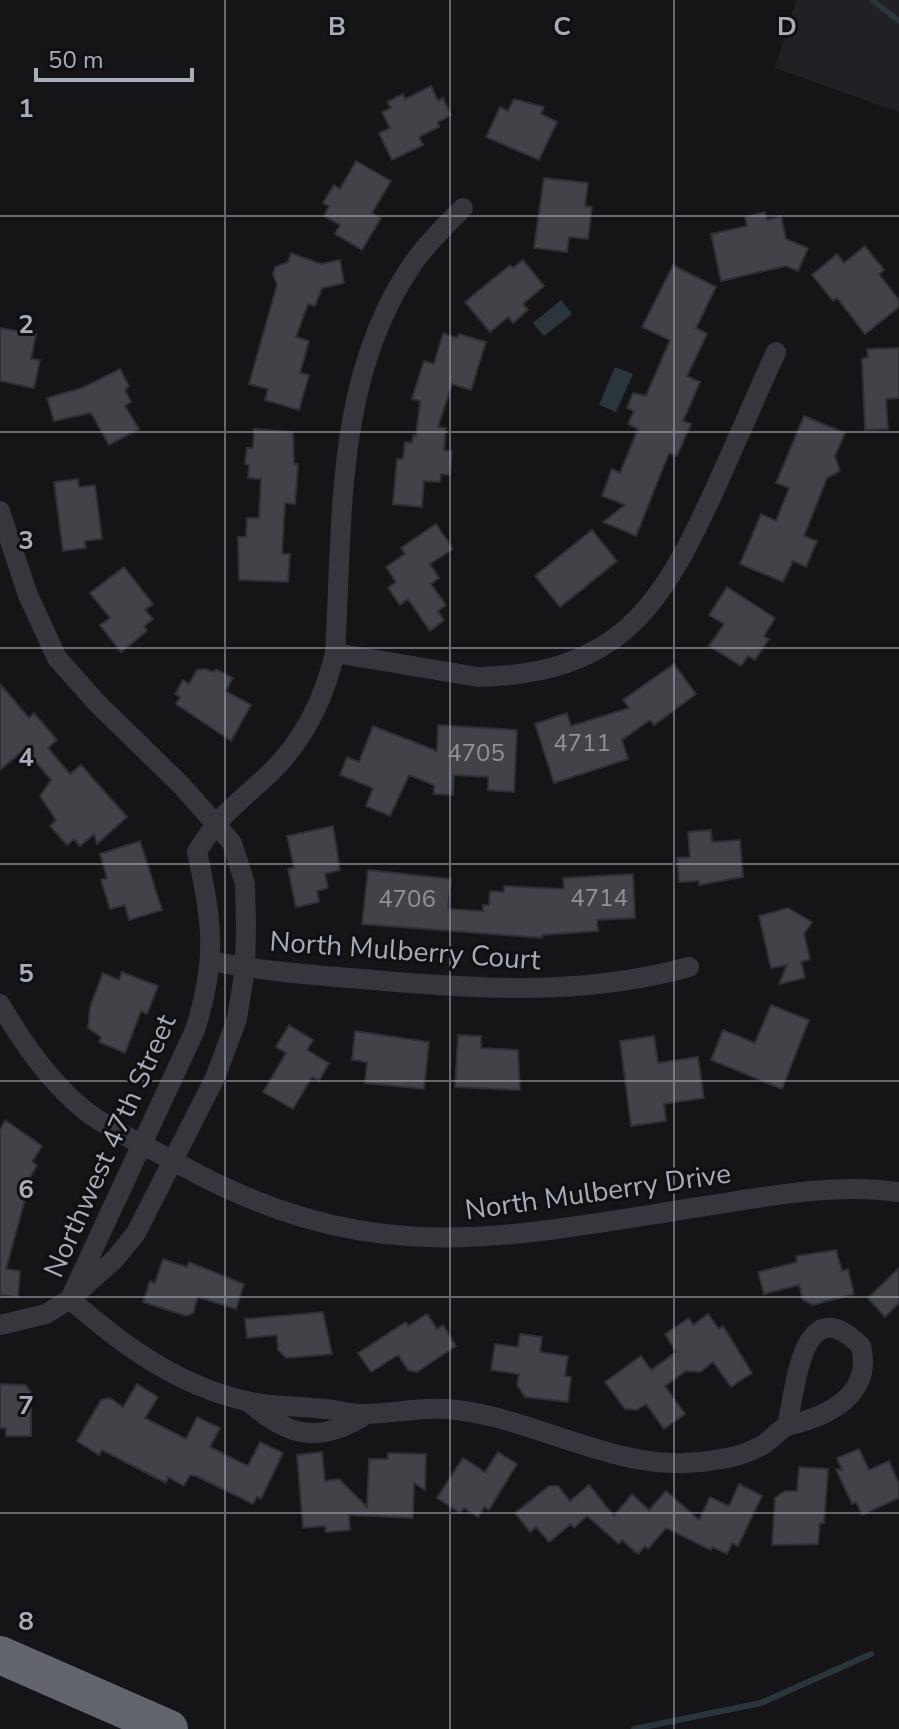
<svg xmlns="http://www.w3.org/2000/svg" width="899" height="1729" font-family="'Nunito Sans',sans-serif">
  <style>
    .built { fill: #212125 }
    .water { fill: #2b353c }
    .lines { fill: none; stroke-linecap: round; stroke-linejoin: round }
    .stream { stroke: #2b353c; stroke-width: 6 }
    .building { fill: #414348; stroke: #2f2f34; stroke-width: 2 }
    .minor { stroke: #36373d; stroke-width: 20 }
    .motorway { stroke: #62656e; stroke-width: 38 }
    .grid { fill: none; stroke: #a7adb8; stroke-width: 2; stroke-opacity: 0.55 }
    .labels { text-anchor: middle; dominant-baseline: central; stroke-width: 6; stroke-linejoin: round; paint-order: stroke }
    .number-label { font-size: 24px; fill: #8e929c }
    .street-label { font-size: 28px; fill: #a7adb8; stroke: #101012 }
    .grid-label { font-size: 26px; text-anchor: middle; font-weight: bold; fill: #a7adb8; stroke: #101012; stroke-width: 6; stroke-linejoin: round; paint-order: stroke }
  </style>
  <rect width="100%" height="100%" fill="#151517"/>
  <path class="built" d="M796,0H899V112L775,68Z"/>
  <path class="water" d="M561,300L572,314L544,336L533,323Z
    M615,367L633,374L616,412L599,405Z"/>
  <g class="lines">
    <path class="stream" d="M872,0L899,21
      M634,1729L761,1703L871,1654"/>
  </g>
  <path class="building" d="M431,86L438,101L443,98L451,115L438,122L439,127L419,137L423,145L392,160L379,133L390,128L382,112L391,108L387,102L403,94L405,99Z
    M514,99L544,107L541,114L557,122L539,160L486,137L500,107L508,111Z
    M356,161L391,181L372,213L381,218L362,250L335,234L340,225L324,216L329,206L323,203L334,185L340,189Z
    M544,178L588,183L585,206L592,207L588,239L569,237L567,252L534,248Z
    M765,212L767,220L781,216L786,239L808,248L798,271L786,266L721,281L711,234L747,226L745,217Z
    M865,246L884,270L879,274L899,300V307L865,334L837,298L833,301L812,275L837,254L844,263Z
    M291,253L321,264L340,260L344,283L322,288L315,306L308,304L296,337L309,341L300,373L309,375L299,410L265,400L268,389L249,384L277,285L273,274L275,267L288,262Z
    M523,260L544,286L523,304L528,310L513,323L508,317L490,332L465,302L510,265L513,268Z
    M673,265L716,287L696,328L707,334L687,376L700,382L683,421L691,424L677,456L669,453L636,536L603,522L625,505L602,496L612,469L620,473L638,429L628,424L634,411L627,408L633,393L646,396L670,340L642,327Z
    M0,328L36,334L31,359L40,360L34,388L0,381Z
    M443,333L457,338L459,334L486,342L471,390L452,384L438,427L446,428L444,450L452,451L450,475L441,474L440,482L424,481L422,507L393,504L397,459H403L405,442L412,443L413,435L416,436L420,401L412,399L424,361L434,364Z
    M899,348V398L886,399L888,429L865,430L862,359L868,357L867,349Z
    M120,369L129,386L125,390L131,402L125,406L139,429L109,445L91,413L54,421L47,398L82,388Z
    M804,416L845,433L835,456L840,471L827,478L804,536L817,541L806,567L793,561L783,582L740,564L761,514L776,521L789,488L776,483Z
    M254,429L293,432L294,464H298L295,504L285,503L282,554H290L288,582L239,580L238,537H246L247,518H259L261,479L248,478L249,465L245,464L247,448H253Z
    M78,479L79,487L95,485L102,539L85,541L86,548L63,551L54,482Z
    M436,524L453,549L430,564L439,578L431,584L446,605L438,611L444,620L430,631L408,599L400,605L388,588L396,582L386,567L405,554L401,548Z
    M592,530L617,561L560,607L535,576Z
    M124,567L153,604L145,610L153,619L144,626L147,631L121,652L100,625L110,618L90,593Z
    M727,587L775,618L764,636L769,639L755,660L748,656L741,666L709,646L724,624L709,615Z
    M674,664L696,694L654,725L650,720L622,740L628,759L554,783L535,724L567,713L571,726L629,708L623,700Z
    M204,669L214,672L216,669L233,678L226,691L251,705L231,741L176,704L180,697L175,694L183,680L189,684L197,670Z
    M0,684L29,718L34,713L57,740L48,748L70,774L81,765L127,817L97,844L94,834L80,846L74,839L67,845L50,826L56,820L40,796L51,780L25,749L0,770Z
    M438,725L517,730L514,792L488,790V777L454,775L453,795L434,794V785L409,775L390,816L366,806L373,788L340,775L347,757L359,762L373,726L437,751Z
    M333,826L340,870L325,874L328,888L317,891L319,902L296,907L288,869L294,868L287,836Z
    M711,830L712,842L740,840L743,877L699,885V881L679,882L677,858L690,857L688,832Z
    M140,841L162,910L129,920L125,905L110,909L101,880L107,878L100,854Z
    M368,870L451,879L448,909L483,911V905H489L490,891L504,892V886L564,889L563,878L633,874L635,918L597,920L598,931L542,935V938L362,924Z
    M788,908L812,922L804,934L810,959L801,962L805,978L779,984L787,965L771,968L759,916Z
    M122,972L158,986L147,1014L141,1011L125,1053L99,1042L101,1037L88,1028L90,1007L103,973L119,980Z
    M771,1005L809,1020L782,1089L711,1060L723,1030L755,1043Z
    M289,1025L313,1040L307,1050L329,1063L319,1081L312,1077L293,1109L263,1092L286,1053L276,1047Z
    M355,1031L429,1042L424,1089L365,1083L367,1062L352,1060Z
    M458,1035L481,1036V1048L518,1050L520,1090L455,1087Z
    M654,1036L658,1063L698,1057L704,1098L664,1104L666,1121L631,1126L620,1041Z
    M5,1120L42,1146L32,1162L37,1165L21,1194L26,1196L6,1269L20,1271L18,1297L0,1295V1130Z
    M836,1250L842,1271L848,1269L854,1294L813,1305L803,1300L799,1285L764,1294L758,1272L797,1262L796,1256Z
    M163,1259L187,1267L189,1262L244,1284L236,1309L198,1297L193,1313L186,1316L143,1302L150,1281L155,1283Z
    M899,1268V1303L885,1317L868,1298Z
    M323,1312L332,1354L286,1358L278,1350L277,1335L247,1338L245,1319Z
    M427,1314L437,1329L443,1325L456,1346L417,1372L408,1370L398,1355L371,1372L358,1353L406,1322L408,1326Z
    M708,1314L719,1329L723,1326L752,1373L731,1387L713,1362L700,1372L686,1371L665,1386L685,1414L664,1429L646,1404L637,1410L625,1409L605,1382L641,1356L651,1370L676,1352L665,1334L689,1318L693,1325Z
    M520,1334L542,1337L540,1352L568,1356L565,1376L571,1377L568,1402L525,1397L517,1385L519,1374L491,1370L495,1344L518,1347Z
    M0,1384L25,1385L31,1392V1436H6V1428H0Z
    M137,1384L158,1397L145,1418L186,1439L197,1417L220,1428L210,1447L248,1466L260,1442L283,1453L261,1499L257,1497L253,1504L196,1476L190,1475L184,1486L168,1477L166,1483L102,1450L99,1455L77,1441L101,1400L110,1398L123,1407Z
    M859,1449L869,1470L889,1461L899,1484V1498L862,1515L856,1502L852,1504L836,1469L842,1470L837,1458Z
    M322,1452L325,1481L339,1479L367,1507L369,1459H388V1453L426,1454L425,1490L414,1483L413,1518L349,1515L350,1530L326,1532L325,1526L303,1528L297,1455Z
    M498,1452L517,1464L489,1510L484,1507L478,1517L464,1508L460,1513L437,1498L463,1458L485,1472Z
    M799,1467L828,1469L824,1523H820L818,1544L772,1545L775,1498L785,1491H797Z
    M739,1484L762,1496L738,1546L732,1543L727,1554L712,1547L711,1550L666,1528L648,1549L645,1546L638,1554L622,1540L619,1544L587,1516L574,1528L571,1524L549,1542L536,1527L530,1532L515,1513L549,1486H558L570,1501L589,1485L614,1516L632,1494L649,1510L666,1491L699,1520L710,1497L729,1506Z"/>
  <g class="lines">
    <path class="minor" d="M0,511L28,595L57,658L97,703L182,786L232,843L245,884L246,924L245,968L237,1019L215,1078L136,1233L115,1259L70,1299L46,1314L0,1325
      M335,653L478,677C618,674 661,608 714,491C735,445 755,398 776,352
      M211,961C261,971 311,975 362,979C474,989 580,997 689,967
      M0,1004C22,1042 52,1085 87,1112C115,1133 147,1146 177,1163C373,1272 498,1238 706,1206C770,1196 834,1183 899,1192
      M70,1299L195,1030C217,961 213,922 197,852C218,816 238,803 268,775C303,742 324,699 335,653C343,521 334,376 414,262C428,242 446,225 463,208
      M70,1299C122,1345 177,1385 246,1401C271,1407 299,1406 325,1409C338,1410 353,1415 367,1414C398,1413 425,1406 457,1410C546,1421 622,1477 715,1460C731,1458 748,1453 761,1446C772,1440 779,1428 790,1425C829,1416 873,1394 861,1346C801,1286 796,1390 787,1425
      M249,1402C288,1437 320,1444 365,1415"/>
    <path class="motorway" d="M0,1655L169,1729"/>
  </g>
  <path class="grid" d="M225,0V1729M450,0V1729M674,0V1729M0,216H899M0,432H899M0,648H899M0,864H899M0,1081H899M0,1297H899M0,1513H899"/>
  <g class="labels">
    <g class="number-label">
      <text x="582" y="743">4711</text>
      <text x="476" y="753">4705</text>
      <text x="599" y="898">4714</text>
      <text x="407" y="899">4706</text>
    </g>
    <g class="street-label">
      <text transform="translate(405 951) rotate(4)">North Mulberry Court</text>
      <text transform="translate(110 1146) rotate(-66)">Northwest 47th Street</text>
      <text transform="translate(598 1192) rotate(-8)">North Mulberry Drive</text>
    </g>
  </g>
  <g class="grid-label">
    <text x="337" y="35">B</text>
    <text x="562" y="35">C</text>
    <text x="787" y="35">D</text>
    <text x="26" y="117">1</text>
    <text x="26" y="333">2</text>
    <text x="26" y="549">3</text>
    <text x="26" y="766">4</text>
    <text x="26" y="982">5</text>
    <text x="26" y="1198">6</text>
    <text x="26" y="1414">7</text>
    <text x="26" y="1630">8</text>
  </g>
  <path d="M36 68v12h156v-12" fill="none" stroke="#a7adb8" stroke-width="4"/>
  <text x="48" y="68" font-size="24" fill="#a7adb8" stroke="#101012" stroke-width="6" paint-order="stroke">50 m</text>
</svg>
